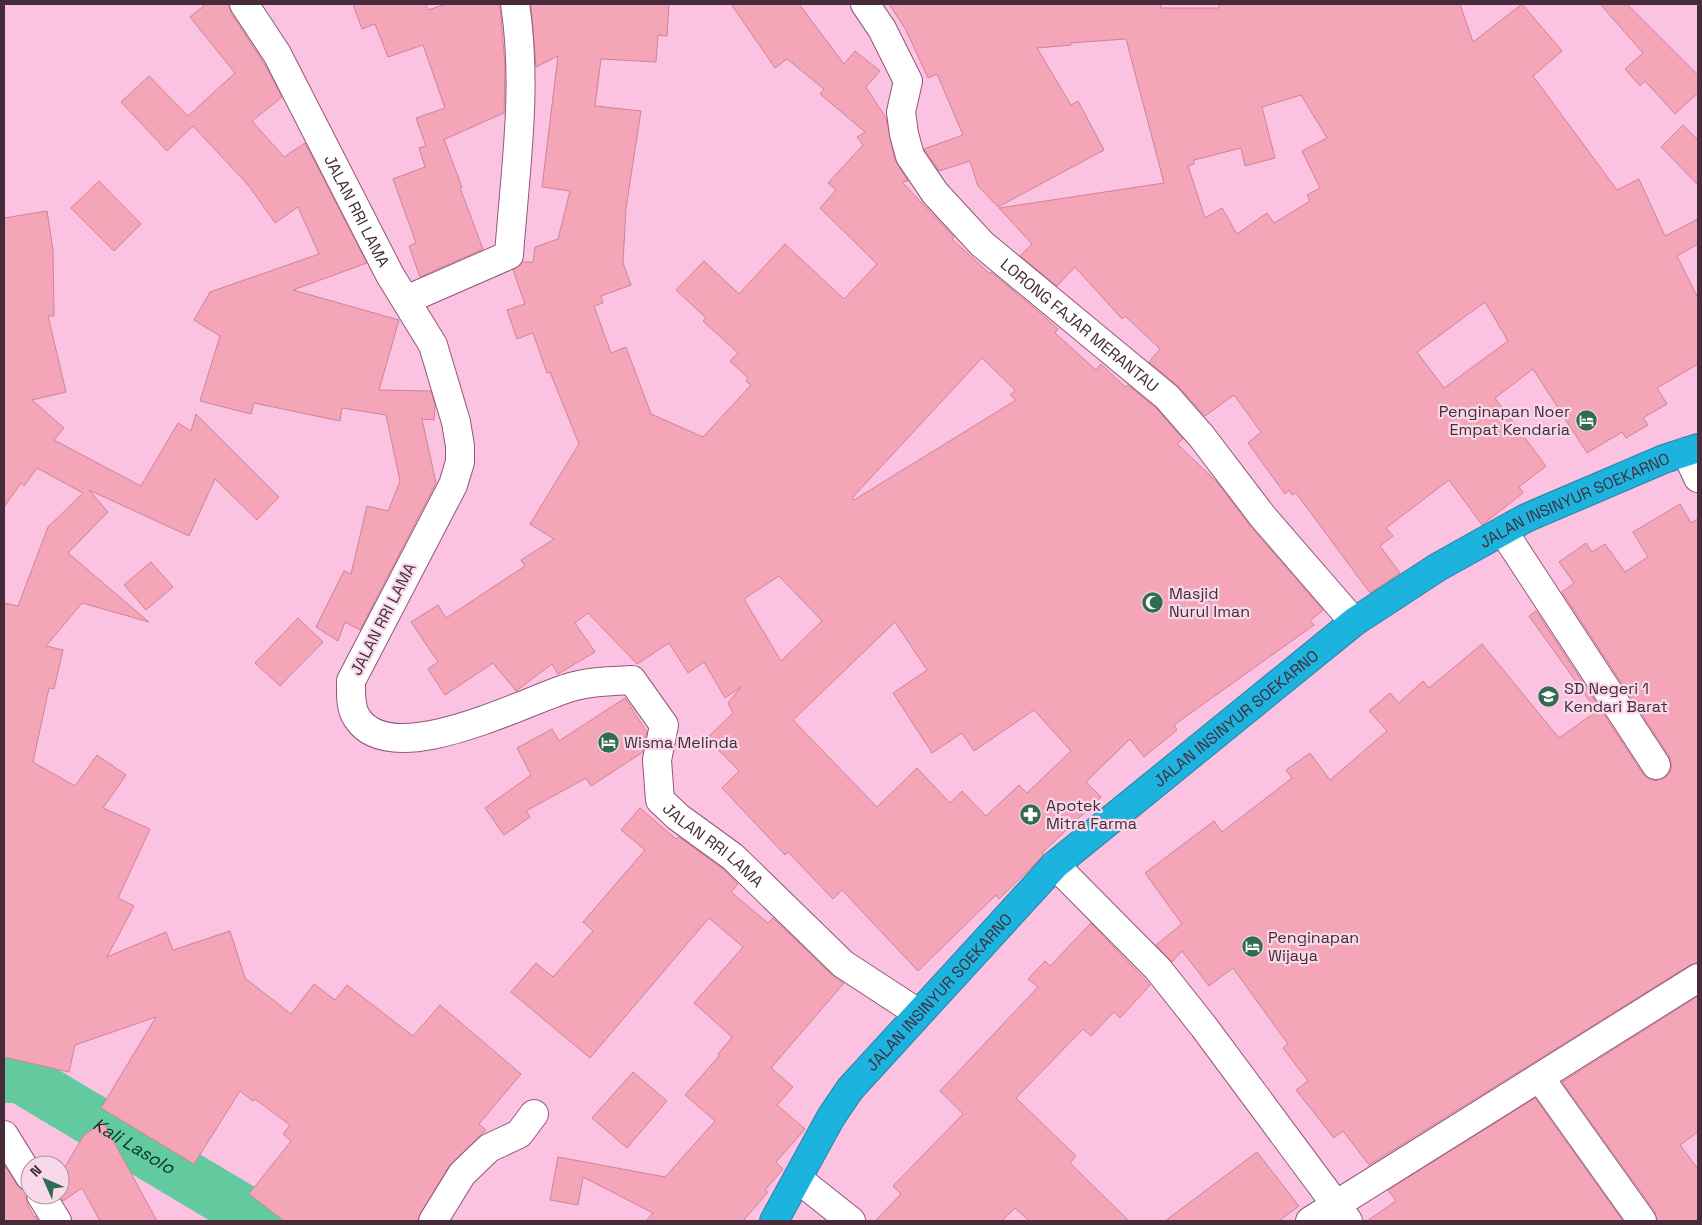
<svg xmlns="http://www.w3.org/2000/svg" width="1702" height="1225" font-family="'Space Grotesk',sans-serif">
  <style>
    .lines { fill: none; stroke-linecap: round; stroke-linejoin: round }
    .river { stroke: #63caa0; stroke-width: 52 }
    .building { fill: #f4a5b7; stroke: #cf8495; fill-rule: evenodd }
    .minor-casing { stroke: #94567b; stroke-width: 30 }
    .highway-casing { stroke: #2b83a5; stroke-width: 30 }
    .minor { stroke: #fff; stroke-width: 28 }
    .highway { stroke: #1db3df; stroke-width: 28 }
    .labels { text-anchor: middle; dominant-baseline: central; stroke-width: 4.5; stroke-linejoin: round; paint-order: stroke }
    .street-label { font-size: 16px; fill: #462b3a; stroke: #f7d9e9 }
    .poi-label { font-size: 16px; fill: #462b3a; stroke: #f7d9e9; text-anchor: start }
    .water-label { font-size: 18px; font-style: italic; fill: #033323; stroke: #f7d9e9 }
  </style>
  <rect width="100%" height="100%" fill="#fbc2e2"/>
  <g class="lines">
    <path class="river" id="s1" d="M4,1077H20L261,1221"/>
  </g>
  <path class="building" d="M206,4H229L231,13L265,65L282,97L252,121L284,157L305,143L367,263L293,290L399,320L379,390L431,391L435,405L434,420L422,419L436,483L360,630L345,622L338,641L316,627L344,571L351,574L367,506L388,511L400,481L386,415L342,408L340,421L254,403L251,414L200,401L220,336L194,320L210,292L319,254L298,207L275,223L249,186L193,126L167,151L121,102L149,76L188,116L235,73L190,17Z
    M353,4H426L428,10L446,4H500L505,67L504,113L443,140L444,139L462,187L460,188L483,249L420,277L409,246L416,243L393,179L425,167L419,148L426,146L416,118L445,108L423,45L388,57L375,24L362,29Z
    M531,4H669L667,36L658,35L656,62L601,59L595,106L641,111L626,208L623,263L631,285L601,296L603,303L594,306L611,353L626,347L651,414L703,437L751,385L746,381L748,378L730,361L738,353L703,321L706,318L676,290L704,261L739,294L785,244L844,299L877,264L820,208L836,190L828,183L863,145L857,137L865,132L820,94L824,89L787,59L775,68L731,4H799L844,64L855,51L880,71L866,87L886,118L895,160L908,181L902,182L954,237L952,239L990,274L991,272L1039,312L1058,329L1055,333L1096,370L1101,364L1125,387L1128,385L1156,408L1183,439L1177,444L1217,482L1251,527L1323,610L1310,621L1314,625L1174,725L1177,730L1144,757L1130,739L1086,782L1101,797L1042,853L1044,854L1038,861L999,899L996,895L918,971L842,890L833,899L788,852L785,855L722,788L739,771L707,738L733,713L728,703L741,687L725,698L704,662L688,673L669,643L637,664L588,613L575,623L595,652L558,674L552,664L516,691L493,663L445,695L428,669L438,662L411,622L438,605L446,618L525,566L521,560L554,539L530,524L579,444L550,372L547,373L533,333L517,339L507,310L525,304L513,270L522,262H533L535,247L558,239L570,191L542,187L558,56L536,67ZM982,358L1015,390L1010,395L1016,400L854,500L852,498ZM779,576L822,621L781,661L744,599ZM895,622L927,670L893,693L932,753L962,733L974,751L1034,710L1071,751L1027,793L1019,785L986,816L962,791L950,803L917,768L877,807L793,720Z
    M889,4H1160L1161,8H1219V4H1460L1473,42L1522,4L1562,51L1533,76L1617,190L1639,179L1665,236L1698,219V244L1677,256L1698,298V364L1657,388L1667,404L1643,418L1648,425L1626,438L1622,432L1587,453L1533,369L1495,398L1546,466L1519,487L1523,493L1482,525L1449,480L1386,528L1393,536L1380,546L1400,573L1370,593L1296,493L1292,495L1289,490L1285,494L1248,443L1261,432L1234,395L1205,416L1179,387L1149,362L1160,349L1125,316L1122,319L1075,267L1057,286L1020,256L1032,244L999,208L1164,183L1126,39L1070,43L1071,45L1037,48L1071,105L1078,101L1104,150L998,207L978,186L970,161L939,171L924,149L963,135L937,74L928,78L906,30ZM1301,95L1327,138L1302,151L1320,188L1307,195L1310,201L1274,223L1267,213L1237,234L1222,208L1205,218L1188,166L1194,164V160L1241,148L1245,166L1275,158L1262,107ZM1485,302L1508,341L1444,388L1417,352Z
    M1600,4H1627L1698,75V93L1675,114L1645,81L1640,86L1625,69L1643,53Z
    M1683,125L1698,140V185L1661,147Z
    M99,181L141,224L114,251L71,208Z
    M47,211L53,250L54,316H48L66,392L32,400L64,428L54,440L141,486L178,423L191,431L196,414L279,497L257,520L215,479L189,536L89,490L108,512L68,553L149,622L82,603L46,646L63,650L54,689L49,688L33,762L75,786L97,755L126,775L103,808L150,829L118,898L134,906L107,957L166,932L173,950L230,931L245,978L291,1014L314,984L335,1000L347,985L413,1036L440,1005L521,1074L479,1124L486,1130L449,1166L417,1221H284L249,1194L291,1141L283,1134L290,1125L255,1099L253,1101L240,1091L194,1164L101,1108L156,1017L75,1045L69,1072L4,1057V603L18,606L48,527L83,493L37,468L24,486L21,483L4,507V218Z
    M1680,504L1691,523L1698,519V962L1690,965L1369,1165L1343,1131L1334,1138L1296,1090L1308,1081L1283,1048L1288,1044L1233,968L1209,986L1182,951L1172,962L1156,945L1182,924L1145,873L1214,821L1222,832L1292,778L1286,770L1310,753L1330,780L1387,731L1369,711L1390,693L1399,703L1423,681L1429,688L1482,644L1559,738L1597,711L1529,616L1536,611L1643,774L1649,779L1656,781L1665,778L1670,772L1672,765L1669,756L1562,592L1574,583L1559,562L1586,543L1592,552L1605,544L1625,572L1648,557L1633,532Z
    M151,562L173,587L146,610L124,585Z
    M298,618L323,642L280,686L255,663Z
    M625,698L647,732L643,752L591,786L586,778L526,811L530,817L504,835L485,808L531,775L517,748L552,729L559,741Z
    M640,808L676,839L679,837L723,869L738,884L731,892L768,923L773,918L832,975L844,983L771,1068L793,1087L777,1105L805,1129L776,1162L783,1169L765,1190L768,1192L743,1221H646L653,1213L583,1177L578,1205L550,1200L558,1157L665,1177L715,1121L685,1095L719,1056L718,1054L732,1037L694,1003L743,947L709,918L590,1058L511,992L536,963L553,977L593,931L583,922L645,850L621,830Z
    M1091,923L1150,985L1120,1018L1114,1012L1091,1036L1083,1029L1016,1098L1076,1156L1070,1163L1129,1221H1029L1015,1208L1002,1221H875L901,1194L893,1186L963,1114L940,1091L1038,987L1028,979L1045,961L1050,966Z
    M1698,996V1132L1680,1145L1698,1169V1221H1657L1655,1212L1562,1082Z
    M633,1072L667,1101L627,1148L592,1118Z
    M1535,1098L1623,1221H1367L1396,1201L1388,1190Z
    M103,1122L157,1221H100L82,1188L63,1201L59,1195L60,1175L84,1135Z
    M1257,1152L1299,1206L1279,1221H1165Z
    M4,1164L17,1185L26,1192L27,1203L34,1217L35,1216L38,1220L36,1221H4Z"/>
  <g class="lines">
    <defs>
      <g id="minor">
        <path id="s2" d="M244,4L277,54L390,275L433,345L456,422L460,446V462L453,485L351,681C351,693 350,708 357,718C392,772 524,701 571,687C590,681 612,681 632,680L664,725L657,760L660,800L678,817L733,857L843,964L918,1013"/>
        <path id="s3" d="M865,4L882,29L908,81L901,112L904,134L910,156L935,193L982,244L1167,397L1202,437L1263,517L1354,622"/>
        <path d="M406,300L509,255C515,172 528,87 515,4"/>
        <path d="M1686,452L1698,478"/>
        <path d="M1503,531L1656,765"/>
        <path d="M1055,865L1158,969L1204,1027L1348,1221"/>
        <path d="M1540,1078L1642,1221"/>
        <path d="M4,1135L30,1177"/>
        <path d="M798,1179L851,1221"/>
        <path d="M41,1195L57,1221"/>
        <path d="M433,1221L462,1174L489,1148L519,1134L534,1114"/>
        <path d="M1310,1221L1698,978"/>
      </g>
      <g id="highway">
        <path id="s4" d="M774,1221L831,1117L850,1089L1055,865L1354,622L1438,567L1526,518L1664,459L1698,448"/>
      </g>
    </defs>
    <use href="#minor" class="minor-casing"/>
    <use href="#highway" class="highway-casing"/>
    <use href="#minor" class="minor"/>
    <use href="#highway" class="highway"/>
  </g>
  <defs>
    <symbol id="hotel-disc" viewBox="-11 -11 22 22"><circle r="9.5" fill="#326b54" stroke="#f7d9e9"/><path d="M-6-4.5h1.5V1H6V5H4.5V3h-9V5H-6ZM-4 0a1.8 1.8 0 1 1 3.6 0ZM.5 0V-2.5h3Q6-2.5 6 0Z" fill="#fff"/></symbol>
    <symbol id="mosque-disc" viewBox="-11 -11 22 22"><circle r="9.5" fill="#326b54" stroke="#f7d9e9"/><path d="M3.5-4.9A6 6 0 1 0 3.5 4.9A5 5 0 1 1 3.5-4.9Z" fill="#fff"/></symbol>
    <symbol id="school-disc" viewBox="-11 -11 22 22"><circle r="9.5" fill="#326b54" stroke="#f7d9e9"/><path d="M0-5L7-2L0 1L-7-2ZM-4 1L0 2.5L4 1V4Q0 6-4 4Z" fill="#fff"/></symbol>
    <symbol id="pharmacy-disc" viewBox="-11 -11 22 22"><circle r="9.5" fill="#326b54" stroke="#f7d9e9"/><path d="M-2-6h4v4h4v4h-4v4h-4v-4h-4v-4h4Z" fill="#fff"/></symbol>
  </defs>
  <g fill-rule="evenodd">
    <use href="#hotel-disc" x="1574" y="408" width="25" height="25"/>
    <use href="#mosque-disc" x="1140" y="590" width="25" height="25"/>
    <use href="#school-disc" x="1536" y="684" width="25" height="25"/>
    <use href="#hotel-disc" x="596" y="730" width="25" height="25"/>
    <use href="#pharmacy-disc" x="1018" y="802" width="25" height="25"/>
    <use href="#hotel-disc" x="1240" y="934" width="25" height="25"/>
  </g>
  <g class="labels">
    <g class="street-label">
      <text stroke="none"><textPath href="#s2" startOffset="236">JALAN RRI LAMA</textPath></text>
      <text stroke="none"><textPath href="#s3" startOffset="406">LORONG FAJAR MERANTAU</textPath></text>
      <text stroke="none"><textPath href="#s4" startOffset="1094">JALAN INSINYUR SOEKARNO</textPath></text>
      <text transform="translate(383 619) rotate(-63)">JALAN RRI LAMA</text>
      <text stroke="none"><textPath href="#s4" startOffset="689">JALAN INSINYUR SOEKARNO</textPath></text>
      <text stroke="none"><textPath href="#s2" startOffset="1285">JALAN RRI LAMA</textPath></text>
      <text stroke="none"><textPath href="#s4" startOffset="284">JALAN INSINYUR SOEKARNO</textPath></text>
    </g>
    <g class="poi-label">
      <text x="1570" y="411" text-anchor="end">Penginapan Noer<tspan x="1570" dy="18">Empat Kendaria</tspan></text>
      <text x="1169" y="593">Masjid<tspan x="1169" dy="18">Nurul Iman</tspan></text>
      <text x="1564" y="688">SD Negeri 1<tspan x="1564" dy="18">Kendari Barat</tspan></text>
      <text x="624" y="742">Wisma Melinda</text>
      <text x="1046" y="805">Apotek<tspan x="1046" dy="18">Mitra Farma</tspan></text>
      <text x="1268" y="937">Penginapan<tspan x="1268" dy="18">Wijaya</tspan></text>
    </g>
    <g class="water-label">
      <text stroke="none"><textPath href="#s1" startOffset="149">Kali Lasolo</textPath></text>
    </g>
  </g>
  <rect width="1702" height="1225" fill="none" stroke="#462b3a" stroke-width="10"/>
  <g transform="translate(45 1180) rotate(315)"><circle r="24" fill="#f7d9e9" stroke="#b093a3"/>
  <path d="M0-4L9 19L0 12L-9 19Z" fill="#326b54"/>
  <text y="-8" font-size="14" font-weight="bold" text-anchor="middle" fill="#462b3a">N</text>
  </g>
</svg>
